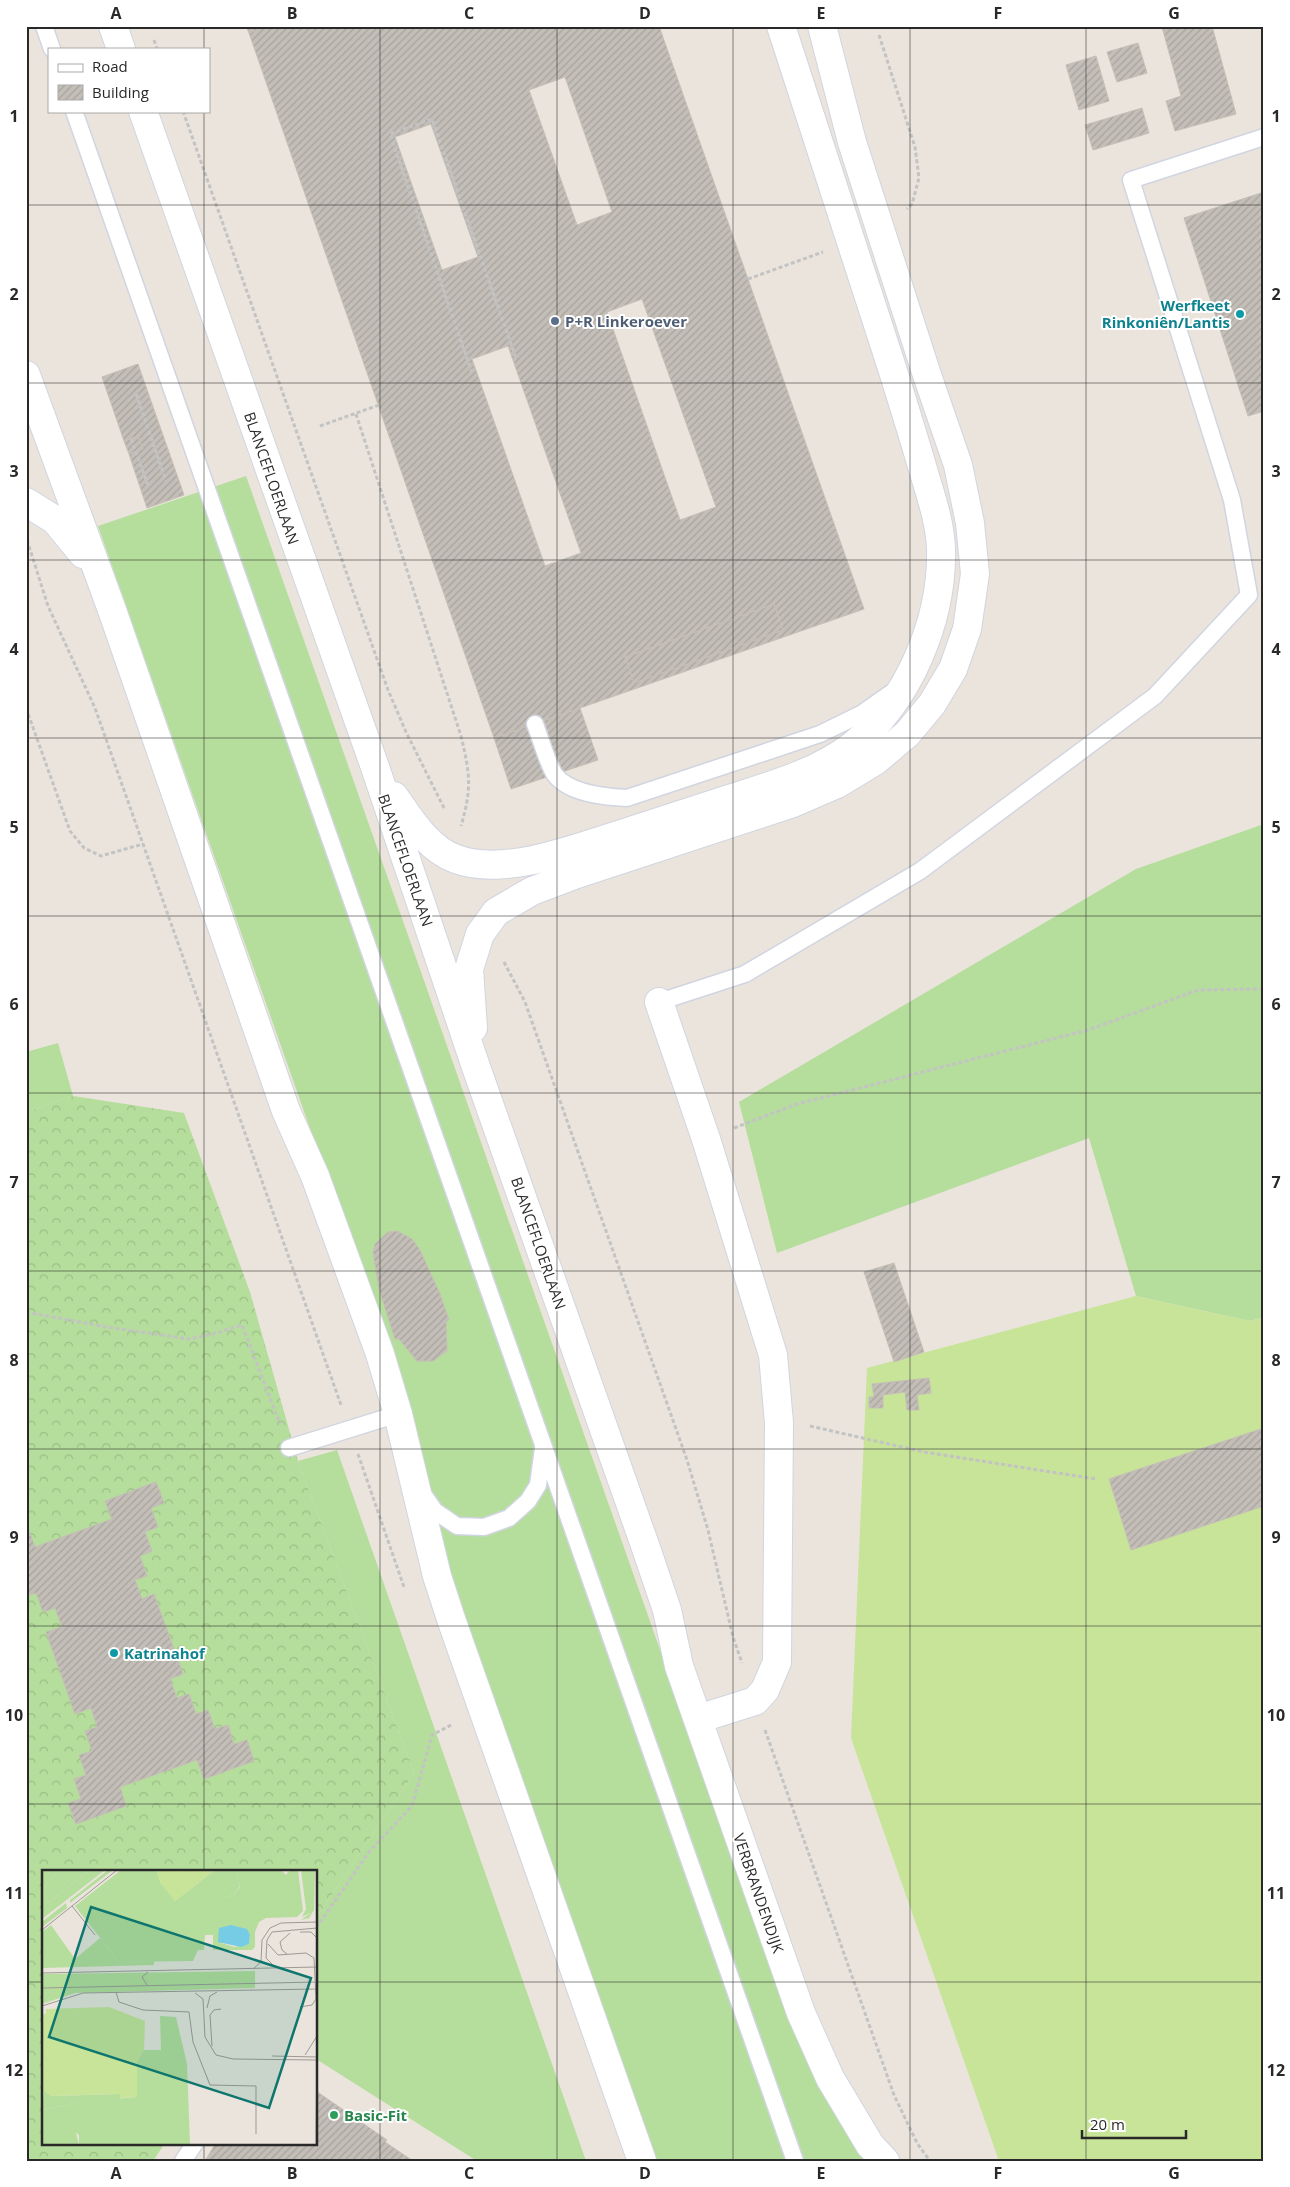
<svg xmlns="http://www.w3.org/2000/svg" width="1290" height="2187" font-family="'Open Sans',sans-serif">
  <style>
    .grass { fill: #b5dd9c }
    .forest { fill: url(#forest-crowns) }
    .pitch { fill: #c7e499 }
    .building { fill: url(#building-hatch); stroke: #c5bfb6; fill-rule: evenodd }
    .lines { fill: none; stroke-linecap: round; stroke-linejoin: round }
    .service-casing { stroke: #d1d5e1; stroke-width: 19 }
    .minor-casing { stroke: #d1d5e1; stroke-width: 30 }
    .secondary-casing { stroke: #d1d5e1; stroke-width: 30 }
    .path { stroke: #c3c3c3; stroke-width: 3; stroke-dasharray: 4 2.5; stroke-linecap: butt }
    .service { stroke: #fff; stroke-width: 16 }
    .minor { stroke: #fff; stroke-width: 28 }
    .secondary { stroke: #fff; stroke-width: 28 }
    .grid { fill: none; stroke: #292929; stroke-width: 1; stroke-opacity: 0.55 }
    .culture-dot { fill: #0f9aa8; stroke: #fff; stroke-width: 2 }
    .service-dot { fill: #5c6f8a; stroke: #fff; stroke-width: 2 }
    .leisure-dot { fill: #2e9e5b; stroke: #fff; stroke-width: 2 }
    .labels { text-anchor: middle; dominant-baseline: central; stroke-width: 4; stroke-linejoin: round; paint-order: stroke }
    .culture-label { font-size: 15px; font-weight: bold; fill: #0d838f; stroke: #fff; text-anchor: end }
    .service-label { font-size: 15px; font-weight: bold; fill: #4e5e75; stroke: #fff; text-anchor: start }
    .street-label { font-size: 15px; fill: #292929; stroke: #fff }
    .leisure-label { font-size: 15px; font-weight: bold; fill: #27864d; stroke: #fff; text-anchor: start }
    .inset-road { fill: none; stroke: #9d9994; stroke-width: 1 }
    .view { fill: #0f766e; fill-opacity: 0.15; stroke: #0f766e; stroke-width: 2.5 }
    .inset-edge { fill: none; stroke: #292929; stroke-width: 2.5 }
    .neatline { fill: none; stroke: #292929; stroke-width: 2 }
    .grid-label { font-size: 16px; text-anchor: middle; font-weight: bold; fill: #292929 }
  </style>
  <defs>
    <pattern id="forest-crowns" width="20" height="18" patternUnits="userSpaceOnUse" patternTransform="scale(1.25)"><rect width="20" height="18" fill="#b5dd9c"/><path d="M2 6a3 3 0 1 1 6 0M12 15a3 3 0 1 1 6 0" fill="none" stroke="#9cbe86"/></pattern>
    <pattern id="building-hatch" width="6" height="6" patternUnits="userSpaceOnUse" patternTransform="scale(1.25)"><rect width="6" height="6" fill="#c3beb7"/><path d="M-1 1l2-2M0 6l6-6M5 7l2-2" fill="none" stroke="#a8a39d"/></pattern>
  </defs>
  <rect width="100%" height="100%" fill="#eae4dc"/>
  <path class="grass" d="M246,476L779,1987L867,2161H652L453,1602L332,1191L98,526Z
    M1264,824V1317L1250,1321L1136,1296L1089,1138L777,1253L739,1102L1136,869Z
    M58,1043L73,1096L26,1112V1052Z
    M337,1450L586,2161H477L316,2059V1918L414,1773L298,1461Z"/>
  <path class="forest" d="M73,1096L184,1113L250,1292L298,1461L414,1773L316,1918V1871H44V2143H165L153,2161H26V1112Z"/>
  <path class="pitch" d="M1136,1296L1250,1321L1264,1317V2161H999L851,1738L867,1368Z"/>
  <path class="building" d="M246,26H267L249,33Z
    M267,26H659L864,609L494,738L249,33ZM565,77L612,212L577,225L529,90ZM431,124L478,257L442,270L395,137ZM642,299L716,507L680,520L607,312ZM508,346L581,553L545,566L472,359ZM774,604L783,630L634,683L625,657Z
    M1166,26H1212L1236,114L1175,131L1166,101L1181,96L1162,27Z
    M1138,43L1147,73L1117,82L1107,52Z
    M1096,56L1109,101L1079,110L1066,65Z
    M1142,108L1149,133L1093,150L1085,125Z
    M1264,192V411L1248,416L1184,218Z
    M138,364L184,495L147,508L129,454L143,449L138,436L124,441L102,377Z
    M138,436L143,449L129,454L124,441Z
    M774,604L783,630L634,683L625,657Z
    M580,708L598,760L511,789L494,738Z
    M397,1231L412,1239L420,1250L440,1294L449,1320L446,1322L447,1351L433,1361H417L399,1339H395L379,1289L373,1252L375,1244L388,1232Z
    M894,1263L924,1352L894,1362L864,1272Z
    M929,1378L931,1393L917,1395L919,1410H907L905,1392L883,1395V1408H869V1397H874L872,1384Z
    M1264,1428V1506L1131,1550L1109,1479Z
    M156,1482L164,1503L151,1508L158,1527L145,1532L152,1551L140,1556L147,1576L135,1580L142,1599L154,1594L183,1674L170,1679L177,1698L189,1694L196,1714L208,1710L215,1729L228,1725L234,1744L247,1740L254,1761L204,1779L197,1760L120,1787L126,1806L76,1824L68,1803L81,1799L74,1779L86,1775L79,1755L92,1751L85,1731L97,1727L91,1708L75,1714L46,1632L62,1627L55,1608L43,1612L36,1593L26,1596V1529L28,1528L35,1547L112,1519L105,1501Z
    M316,2091L387,2140L385,2142L413,2161H205L216,2143H316Z"/>
  <g class="lines">
    <defs>
      <path id="service" d="M44,26L52,49
        M74,111L795,2161
        M535,724C540,737 548,765 555,775C570,794 605,797 627,798L820,734L861,714L891,693
        M659,1002L745,974L920,871L1155,696L1249,595L1232,500L1131,180L1264,137
        M289,1448L398,1414
        M423,1494L435,1511L457,1526L484,1527L509,1518L528,1501L538,1485L543,1448
        M183,2161L195,2143"/>
      <path id="minor" d="M659,1002L706,1139L773,1355L779,1423L777,1662L765,1690L755,1701L698,1719"/>
      <path id="secondary" d="M113,26L121,49
        M143,111L376,770L476,1067L647,1551L667,1610L679,1666L801,2013L830,2078L870,2145L885,2161
        M26,375L112,610L286,1111L315,1176L380,1354L398,1414L437,1576L451,1619L642,2161
        M26,502L55,520L83,554
        M394,796C410,819 428,849 456,859C502,876 568,851 612,837C651,824 690,812 729,799C770,786 817,773 852,746C909,702 943,619 941,548C940,523 931,496 924,473C914,438 903,403 892,368C855,254 818,140 781,26
        M473,1028L469,969L480,934L496,912L532,891L577,874L793,803L837,784L875,761L907,734L932,704L953,669L967,629L975,574L970,523L958,465L927,375L852,142L822,26"/>
    </defs>
    <use href="#service" class="service-casing"/>
    <use href="#minor" class="minor-casing"/>
    <use href="#secondary" class="secondary-casing"/>
    <path class="path" d="M879,35L915,147L919,178L912,204L907,209
      M154,40L157,49
      M183,111L388,690L406,732L444,808
      M748,279L823,252
      M472,373L390,134L432,119L516,358
      M136,394L166,481
      M356,414L461,736C470,773 472,789 461,826
      M320,426L379,405
      M131,439L149,488
      M27,540L48,606L95,708L341,1405
      M26,708L70,831L84,848L101,856L143,844
      M504,962L525,1002L687,1460L708,1530L733,1637L742,1663
      M734,1128L797,1104L1088,1030L1198,990L1264,989
      M26,1312L107,1327L189,1339L213,1334L242,1325L280,1424
      M810,1426L924,1452L1096,1479
      M358,1454L404,1587
      M765,1730L894,2095L917,2143L930,2161
      M316,1928L369,1852L412,1806L432,1735L453,1724"/>
    <use href="#service" class="service"/>
    <use href="#minor" class="minor"/>
    <use href="#secondary" class="secondary"/>
  </g>
  <path class="grid" d="M204,26V49M380,26V2161M557,26V2161M733,26V2161M910,26V2161M1086,26V2161M204,111V1871M26,205H1264M26,383H1264M26,560H1264M26,738H1264M26,916H1264M26,1093H1264M26,1271H1264M26,1449H1264M26,1626H1264M26,1804H1264M26,1982H44M316,1982H1264M204,2143V2161"/>
  <g class="culture-dot">
    <circle cx="1240" cy="314" r="5"/>
    <circle cx="114" cy="1653" r="5"/>
  </g>
  <circle class="service-dot" cx="555" cy="321" r="5"/>
  <circle class="leisure-dot" cx="334" cy="2115" r="5"/>
  <g class="labels">
    <g class="culture-label">
      <text x="1230" y="305">Werfkeet<tspan x="1230" dy="17">Rinkoniên/Lantis</tspan></text>
      <text x="124" y="1653" text-anchor="start">Katrinahof</text>
    </g>
    <g class="service-label">
      <text x="565" y="321">P+R Linkeroever</text>
    </g>
    <g class="street-label">
      <text transform="translate(272 478) rotate(71)">BLANCEFLOERLAAN</text>
      <text transform="translate(406 860) rotate(71)">BLANCEFLOERLAAN</text>
      <text transform="translate(539 1243) rotate(71)">BLANCEFLOERLAAN</text>
      <text transform="translate(759 1893) rotate(71)">VERBRANDENDIJK</text>
    </g>
    <g class="leisure-label">
      <text x="344" y="2115">Basic-Fit</text>
    </g>
  </g>
  <g transform="translate(42 1870)">
    <rect width="275" height="275" fill="#eae4dc"/>
    <path d="M0,0H18L4,14L1,23L7,32L48,0H63L0,49ZM66,0H71L28,33V30ZM195,0H239L244,5L248,0H256L261,41L255,47L224,48L217,52L213,62V77L210,80H171V65H163L162,80H156V59L169,45L172,35L181,28L191,25L198,17ZM208,65L207,74L192,77L179,73ZM259,0H273L272,40L267,48L259,50L270,42L260,47L264,39ZM24,33L25,38L0,57V52ZM9,55L33,89L58,68L77,92L112,91V95L0,98V62ZM213,101V118L33,123L0,134V104ZM118,146L134,147L145,194L148,275H37V265L27,257H16L12,249H7L0,244V240L32,233L94,227L95,191L102,180H119Z" fill="#b5dd9c" fill-rule="evenodd"/>
    <path d="M18,0H48L7,32L1,23L4,14ZM79,0H114L133,31L173,0H195L198,16L191,25L181,28L173,35L170,45L156,59V80L151,91L77,92L33,36ZM2,220L10,226L78,224V230L32,233L0,240ZM1,244L7,249L12,248L17,257L32,255L37,275H0Z" fill="#b5dd9c"/>
    <path d="M114,0H173L133,31L118,13ZM67,137L103,151L102,180L95,191V227L78,228V224L10,226L0,221V144H4V139Z" fill="#c7e499"/>
    <path d="M189,55L205,59L208,65L207,74L199,77L176,72L177,58Z" fill="#76cce5"/>
    <path class="inset-road" d="M30,36L53,65M275,39V63M0,60L75,0M258,62H269L275,68M226,74L236,85L264,83L272,88L274,129L270,135L258,137M245,84L240,80L238,72L248,63M233,97L224,88L225,70L230,62L275,58M211,99L219,92L220,70L228,58L239,53L275,52M0,103L275,97M105,115L100,107L106,102M0,118L275,112M74,122L77,132L101,140L147,142L151,172L168,215L214,216V264M153,123L161,129L163,167L174,185L191,189L275,190M0,136L41,123L275,119M165,138L168,126L175,122M170,176L168,145L172,140L179,139M263,185L275,166M230,186L275,187M274,275L275,171"/>
    <path class="view" d="M49,37L269,108L227,238L7,167Z"/>
    <rect width="275" height="275" class="inset-edge"/>
  </g>
  <rect width="1290" height="2187" fill="none" stroke="#ffffff" stroke-width="55"/>
  <rect x="48" y="48" width="162" height="65" fill="#ffffff" stroke="#a9a9a9"/>
  <rect x="58" y="64" width="25" height="8" fill="#ffffff" stroke="#a9a9a9"/>
  <text x="92" y="72" font-size="15" fill="#292929">Road</text>
  <rect x="58" y="85" width="25" height="15" fill="url(#building-hatch)" stroke="#a9a9a9"/>
  <text x="92" y="98" font-size="15" fill="#292929">Building</text>
  <path d="M1082 2130v8h104v-8" fill="none" stroke="#292929" stroke-width="2.5"/>
  <text x="1090" y="2130" font-size="15" fill="#292929" stroke="#ffffff" stroke-width="4" paint-order="stroke">20 m</text>
  <rect x="28" y="28" width="1234" height="2132" class="neatline"/>
  <g class="grid-label">
    <text x="116" y="19">A</text>
    <text x="292" y="19">B</text>
    <text x="469" y="19">C</text>
    <text x="645" y="19">D</text>
    <text x="821" y="19">E</text>
    <text x="998" y="19">F</text>
    <text x="1174" y="19">G</text>
    <text x="14" y="122">1</text>
    <text x="1276" y="122">1</text>
    <text x="14" y="300">2</text>
    <text x="1276" y="300">2</text>
    <text x="14" y="477">3</text>
    <text x="1276" y="477">3</text>
    <text x="14" y="655">4</text>
    <text x="1276" y="655">4</text>
    <text x="14" y="833">5</text>
    <text x="1276" y="833">5</text>
    <text x="14" y="1010">6</text>
    <text x="1276" y="1010">6</text>
    <text x="14" y="1188">7</text>
    <text x="1276" y="1188">7</text>
    <text x="14" y="1366">8</text>
    <text x="1276" y="1366">8</text>
    <text x="14" y="1543">9</text>
    <text x="1276" y="1543">9</text>
    <text x="14" y="1721">10</text>
    <text x="1276" y="1721">10</text>
    <text x="14" y="1899">11</text>
    <text x="1276" y="1899">11</text>
    <text x="14" y="2076">12</text>
    <text x="1276" y="2076">12</text>
    <text x="116" y="2179">A</text>
    <text x="292" y="2179">B</text>
    <text x="469" y="2179">C</text>
    <text x="645" y="2179">D</text>
    <text x="821" y="2179">E</text>
    <text x="998" y="2179">F</text>
    <text x="1174" y="2179">G</text>
  </g>
</svg>
